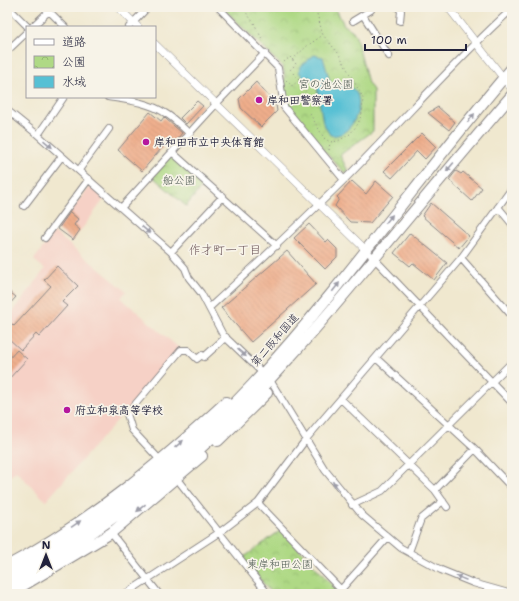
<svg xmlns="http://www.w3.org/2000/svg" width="519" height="601" font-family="'Shantell Sans','Klee One',sans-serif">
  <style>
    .built { fill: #f6d1c6 }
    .park { fill: url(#park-crowns); stroke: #687e60 }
    .water { fill: #57c0d4; stroke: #3c7188 }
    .building { fill: url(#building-back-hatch) }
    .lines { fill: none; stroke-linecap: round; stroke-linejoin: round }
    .minor-casing { stroke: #898585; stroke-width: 8 }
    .tertiary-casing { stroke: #898585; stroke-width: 8 }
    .trunk-casing { stroke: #898585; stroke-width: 12 }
    .path { stroke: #898585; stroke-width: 1; stroke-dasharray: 1 3; stroke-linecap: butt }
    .minor { stroke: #fff; stroke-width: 6 }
    .tertiary { stroke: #fff; stroke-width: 7 }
    .trunk { stroke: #fff; stroke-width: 10 }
    .oneway { fill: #9c9ca7 }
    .poi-dot { fill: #b5179e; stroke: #f7f3e8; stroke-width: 1.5 }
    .labels { text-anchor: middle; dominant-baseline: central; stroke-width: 3.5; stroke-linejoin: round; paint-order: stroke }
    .park-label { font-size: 11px; fill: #4c5951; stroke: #f7f3e8 }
    .poi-label { font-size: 11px; font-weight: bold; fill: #22223b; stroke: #f7f3e8; text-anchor: start }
    .street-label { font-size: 11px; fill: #22223b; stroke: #f7f3e8 }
    .neighbourhood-label { font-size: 12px; fill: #6a5357; stroke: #f7f3e8 }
  </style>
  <defs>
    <pattern id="park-crowns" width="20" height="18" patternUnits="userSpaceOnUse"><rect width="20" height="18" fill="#afd985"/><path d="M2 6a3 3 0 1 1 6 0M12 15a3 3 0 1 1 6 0" fill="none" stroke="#96ba74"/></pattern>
    <pattern id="building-back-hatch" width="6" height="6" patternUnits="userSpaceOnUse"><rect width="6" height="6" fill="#efae8b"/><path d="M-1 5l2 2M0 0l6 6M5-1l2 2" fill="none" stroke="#cd9579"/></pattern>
  </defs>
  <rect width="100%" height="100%" fill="#f7f3e8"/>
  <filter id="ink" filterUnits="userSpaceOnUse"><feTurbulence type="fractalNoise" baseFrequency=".025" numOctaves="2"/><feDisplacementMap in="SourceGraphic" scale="8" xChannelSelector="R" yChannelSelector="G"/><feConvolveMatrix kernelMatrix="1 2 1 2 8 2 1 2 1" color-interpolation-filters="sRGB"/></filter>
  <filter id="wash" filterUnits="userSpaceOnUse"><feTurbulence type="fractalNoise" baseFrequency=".012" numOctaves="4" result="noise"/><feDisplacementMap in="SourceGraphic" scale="16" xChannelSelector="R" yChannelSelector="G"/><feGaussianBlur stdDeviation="0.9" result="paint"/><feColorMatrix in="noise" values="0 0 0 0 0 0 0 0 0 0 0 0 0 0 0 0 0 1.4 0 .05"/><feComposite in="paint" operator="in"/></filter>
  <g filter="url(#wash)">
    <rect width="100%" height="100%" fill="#f0e8cf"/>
    <path class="built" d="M90,186L105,198L72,242L56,228Z
      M54,232L126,291L121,298L180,349L46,501L16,471L7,479V307L13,312L45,269L34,260Z"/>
    <path class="park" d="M222,7H335L344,25L353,31L356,37L368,83L373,90V131L340,155L348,171L345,173L324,151L292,112L285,93L284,71L282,66Z
      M172,154L205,183L186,206L152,176Z
      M281,530L338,591L334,594H272L243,558Z"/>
    <path class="water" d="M314,55L323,57L330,82C337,89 348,83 355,91C366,104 351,140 330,135L323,123L317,87L309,76L305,80L299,72L301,66Z"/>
    <g id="blocks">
      <path class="building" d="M256,82L276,105L277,111L261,127L241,108L239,99Z
        M197,101L203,106L186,124L180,118Z
        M438,107L455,122L449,130L428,113Z
        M150,112L161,121L164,117L166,119L182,133L172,145L168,141L142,171L118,150Z
        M422,133L436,147L425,159L417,151L392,178L384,171Z
        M456,171L461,174L463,172L482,188L472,201L449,180Z
        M352,181L366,194L376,181L393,196L370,223L350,222L335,206L339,199L337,197Z
        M431,203L469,236L459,248L422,216Z
        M70,212L78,219L74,225L80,230L73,240L58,229Z
        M309,224L326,242L328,240L337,249V257L325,269L294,238Z
        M410,233L447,263L434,280L413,263L410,266L394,253Z
        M287,251L316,284L251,342L221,308Z
        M57,266L78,286L62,302L67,306L39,337L36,334L21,350L7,337V319L14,326L51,286L44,280Z
        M7,290L16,297L7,307Z
        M17,350L27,359L7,381V361Z"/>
    </g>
  </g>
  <g filter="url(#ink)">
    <use href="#blocks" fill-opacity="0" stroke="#898585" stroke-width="1"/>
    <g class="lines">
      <defs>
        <path id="minor" d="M8,7L28,27
          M218,7L278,68L284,107L344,180
          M398,7L401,11L400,21
          M49,11L65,27
          M363,15L389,56
          M353,21L371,10V7
          M32,27L53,7
          M129,27L148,7
          M7,51L27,32
          M108,97C127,100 148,102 165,113C174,118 182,127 189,133
          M7,110L38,135L171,252L185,268L189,278L201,293L223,335L270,380L325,470L362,515L401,548L441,570L473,583L512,594
          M38,135L64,97
          M172,152L277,246
          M79,170L109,129
          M24,206L62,156
          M498,207L512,224
          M121,208L216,104L265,53
          M45,238L89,179
          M365,249L512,403
          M171,252L223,196
          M461,258L512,316
          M209,308C255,266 300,223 345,179C401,123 453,62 512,9
          M376,358L475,449L512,488
          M341,399L435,490L447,507
          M160,460L132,430L127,414L181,350H188L197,359L202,355L204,357L226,337
          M177,479L268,594
          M435,490L475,449
          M258,503L345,594
          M352,505L382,491L512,362
          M111,533L159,594
          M409,552L421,519L443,501
          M125,594L220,532L258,503L307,438L461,258L512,188
          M337,594L387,538"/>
        <path id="tertiary" d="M118,7L138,27
          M448,7L512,89
          M155,44L365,249"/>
        <path id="trunk" d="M218,441L267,393
          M7,566C88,523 159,464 226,402
          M7,576C97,524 181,461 252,385C345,285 423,172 512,68
          M7,585C72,549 134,506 191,457C260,396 320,324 379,253C423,200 467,147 512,95
          M9,594L111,533L202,456"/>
      </defs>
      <use href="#minor" class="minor-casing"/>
      <use href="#tertiary" class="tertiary-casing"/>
      <use href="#trunk" class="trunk-casing"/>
      <path class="path" d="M242,7L254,23L263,41
        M292,60L307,46L323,35
        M284,62L290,57L296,64L290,70
        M293,73L307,90L300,96L303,99L301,103
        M286,80L292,86L298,81
        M310,114L324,138L330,142L338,141L350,134L358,124L362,113L363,98L339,54L323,35L315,7
        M329,150L330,142"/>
      <use href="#minor" class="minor"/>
      <use href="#tertiary" class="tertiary"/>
      <use href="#trunk" class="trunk"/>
    </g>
    <defs><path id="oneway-solid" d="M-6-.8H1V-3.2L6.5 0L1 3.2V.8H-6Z"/></defs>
    <g class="oneway">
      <use href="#oneway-solid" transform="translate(471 118) rotate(-52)"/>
      <use href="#oneway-solid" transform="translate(48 144) rotate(41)"/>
      <use href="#oneway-solid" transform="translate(450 167) rotate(130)"/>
      <use href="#oneway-solid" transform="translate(389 219) rotate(-51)"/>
      <use href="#oneway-solid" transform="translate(146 230) rotate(41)"/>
      <use href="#oneway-solid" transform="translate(336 287) rotate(-52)"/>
      <use href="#oneway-solid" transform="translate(242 353) rotate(41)"/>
      <use href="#oneway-solid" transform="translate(179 444) rotate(-41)"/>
      <use href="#oneway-solid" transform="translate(336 486) rotate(-127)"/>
      <use href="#oneway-solid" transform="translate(141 508) rotate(140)"/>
      <use href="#oneway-solid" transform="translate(76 524) rotate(-34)"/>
      <use href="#oneway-solid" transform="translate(461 578) rotate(-158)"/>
    </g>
  </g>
  <g class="poi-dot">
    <circle cx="259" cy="100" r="4"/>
    <circle cx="146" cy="142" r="4"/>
    <circle cx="67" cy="410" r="4"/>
  </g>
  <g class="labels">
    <g class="park-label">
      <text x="326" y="84">宮の池公園</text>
      <text x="179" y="180">船公園</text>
      <text x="280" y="564">東岸和田公園</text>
    </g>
    <g class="poi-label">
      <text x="267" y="100">岸和田警察署</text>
      <text x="154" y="142">岸和田市立中央体育館</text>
      <text x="75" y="410">府立和泉高等学校</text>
    </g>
    <g class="street-label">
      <text transform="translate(275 340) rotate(-49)">第二阪和国道</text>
    </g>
    <g class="neighbourhood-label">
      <text x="225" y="250">作才町一丁目</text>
    </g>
  </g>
  <rect width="519" height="601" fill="none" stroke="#f7f3e8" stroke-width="24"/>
  <rect x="26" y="26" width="130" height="72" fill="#f7f3e8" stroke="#a29fa3"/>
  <rect x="34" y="39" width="20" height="6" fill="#ffffff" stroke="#a29fa3"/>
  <text x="62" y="46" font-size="12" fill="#22223b">道路</text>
  <rect x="34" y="56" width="20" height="12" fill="url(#park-crowns)" stroke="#a29fa3"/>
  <text x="62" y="66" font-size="12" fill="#22223b">公園</text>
  <rect x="34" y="76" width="20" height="12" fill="#57c0d4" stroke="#a29fa3"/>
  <text x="62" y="86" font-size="12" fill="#22223b">水域</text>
  <g transform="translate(46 555)" stroke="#f7f3e8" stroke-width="3" paint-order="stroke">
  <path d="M0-3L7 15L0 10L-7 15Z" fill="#22223b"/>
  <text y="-6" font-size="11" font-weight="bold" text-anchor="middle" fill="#22223b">N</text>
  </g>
  <path d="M365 44v6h101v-6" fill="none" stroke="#22223b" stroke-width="2"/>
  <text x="371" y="44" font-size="12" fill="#22223b" stroke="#f7f3e8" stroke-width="3" paint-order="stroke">100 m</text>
</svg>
